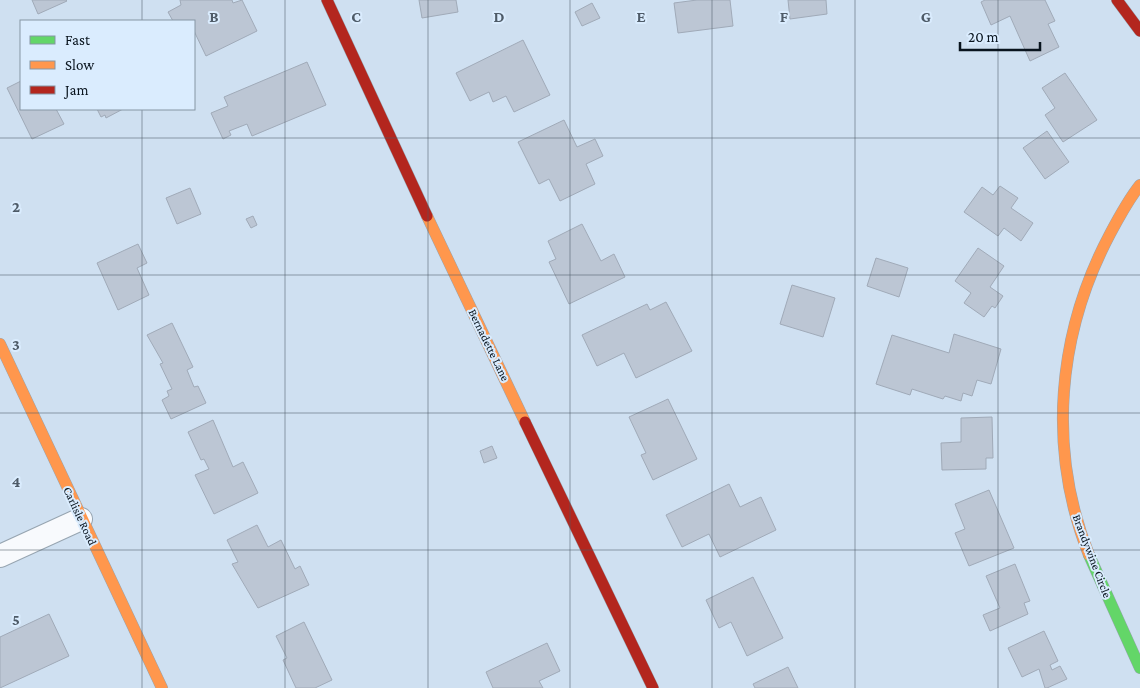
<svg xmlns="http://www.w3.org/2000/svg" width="1140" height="688" font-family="'Crimson Pro',serif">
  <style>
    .building { fill: #bcc6d4; stroke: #a0aab8 }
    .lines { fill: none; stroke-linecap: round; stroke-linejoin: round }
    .street-casing { stroke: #97a5b1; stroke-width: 24 }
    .fast-casing { stroke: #97a5b1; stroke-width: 12 }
    .slow-casing { stroke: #97a5b1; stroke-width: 12 }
    .jam-casing { stroke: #97a5b1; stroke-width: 12 }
    .street { stroke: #f8fafd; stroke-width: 22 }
    .fast { stroke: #63d668; stroke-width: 11 }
    .slow { stroke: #ff974d; stroke-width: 11 }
    .jam { stroke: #b3261e; stroke-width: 11 }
    .grid { fill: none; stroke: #4e5b68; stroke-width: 1; stroke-opacity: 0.55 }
    .labels { text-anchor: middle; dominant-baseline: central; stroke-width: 4; stroke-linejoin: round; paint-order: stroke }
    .street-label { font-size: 12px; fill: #09141e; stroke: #daecfe }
    .grid-label { font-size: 16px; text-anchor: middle; font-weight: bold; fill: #4e5b68; stroke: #daecfe; stroke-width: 4; stroke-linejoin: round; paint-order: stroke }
  </style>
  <rect width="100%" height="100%" fill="#cfe0f1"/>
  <path class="building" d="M32,0H66L67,1L38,14Z
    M232,0L233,3L242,0L257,31L206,56L194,31V21H173L168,12L181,5L180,0Z
    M419,0H456L458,12L422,18Z
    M697,0H730L733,26L678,33L674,3Z
    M788,0H826L827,14L790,19Z
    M985,0H1045L1055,21L1048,24L1059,47L1030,61L1010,16L991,25L981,2Z
    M592,3L600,18L582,26L575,12Z
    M523,40L550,95L514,112L506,96L493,102L489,92L470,101L456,73Z
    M307,62L326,105L252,136L247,124L229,131L231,135L223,139L211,113L228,106L224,97Z
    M1065,73L1097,120L1063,142L1045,115L1055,108L1042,88Z
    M21,81V109H56L64,124L32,139L7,88Z
    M97,109H123L106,118L105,115L101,117Z
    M564,120L577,147L595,139L603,156L586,164L595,184L560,201L549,179L539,184L518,142Z
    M1047,131L1069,162L1045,179L1023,148Z
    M1000,186L1018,198L1011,208L1033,223L1021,241L1004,228L998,236L964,212L982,187L993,195Z
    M190,188L201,214L177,224L166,198Z
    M253,216L257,225L251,228L246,219Z
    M582,224L601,261L614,254L625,277L569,304L549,262L556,259L548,241Z
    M138,244L147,263L137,268L149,295L118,310L97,263Z
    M978,248L1004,266L990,287L1003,296L995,308L992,306L984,317L964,303L971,293L955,281Z
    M876,258L908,268L899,297L867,286Z
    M792,285L835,298L823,337L780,324Z
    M666,302L692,351L636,378L624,353L597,366L582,335L647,304L650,310Z
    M172,323L193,367L187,370L194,387L198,386L206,403L171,419L162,400L169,396L167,391L172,389L160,364L163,363L147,335Z
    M954,334L1001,349L991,384L977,380L972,396L963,393L961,401L945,396L943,399L912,389L910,395L876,384L892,335L949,353Z
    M668,399L697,459L653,480L641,455L646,453L629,417Z
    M992,417L993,458H986V469L942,470L941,443L961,442V418Z
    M213,420L233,467L243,462L258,493L214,514L195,475L209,469L204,459L201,460L188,432Z
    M492,446L497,458L484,463L480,451Z
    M729,484L740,507L761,497L776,530L720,557L709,534L682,547L666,515Z
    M989,490L1014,548L969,566L955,533L965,529L955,504Z
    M257,525L268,547L281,540L295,569L300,566L309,585L258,608L232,564L238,562L227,540Z
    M1015,564L1030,601L1024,603L1028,614L990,631L983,615L1000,608L986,576Z
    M753,577L783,638L747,656L731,622L719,628L706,600Z
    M49,614L69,656L0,688V637Z
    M304,622L332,680L315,688H296L283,660L287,658L276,636Z
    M1044,631L1058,661L1050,665L1052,670L1060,666L1067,679L1047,688H1045L1039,669L1022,677L1008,648Z
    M547,643L560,671L539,681L543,688H493L486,672Z
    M788,667L798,688H755L753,684Z"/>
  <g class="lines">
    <defs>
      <path id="street" d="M0,556L81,519"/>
      <path id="fast" d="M1089,555L1140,668"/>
      <path id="slow" d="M427,216L525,422
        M0,344L162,688
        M1089,555C1047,449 1057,334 1110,234C1119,217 1128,200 1140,185"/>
      <path id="jam" d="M327,0L427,216
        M1117,0L1140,31
        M525,422L653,688"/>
    </defs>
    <use href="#street" class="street-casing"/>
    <use href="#fast" class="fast-casing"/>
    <use href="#slow" class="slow-casing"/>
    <use href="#jam" class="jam-casing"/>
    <use href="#street" class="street"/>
    <use href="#fast" class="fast"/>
    <use href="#slow" class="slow"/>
    <use href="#jam" class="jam"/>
  </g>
  <path class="grid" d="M142,0V21M285,0V688M428,0V688M570,0V688M712,0V688M855,0V688M998,0V688M142,109V688M0,138H1140M0,275H1140M0,413H1140M0,550H1140"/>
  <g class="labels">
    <g class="street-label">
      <text transform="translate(489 345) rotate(64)">Bernadette Lane</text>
      <text transform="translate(80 516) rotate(65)">Carlisle Road</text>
      <text transform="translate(1092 556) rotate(69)">Brandywine Circle</text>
    </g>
  </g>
  <g class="grid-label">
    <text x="214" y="22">B</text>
    <text x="356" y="22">C</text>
    <text x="499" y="22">D</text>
    <text x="641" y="22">E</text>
    <text x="784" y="22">F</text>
    <text x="926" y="22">G</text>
    <text x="16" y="212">2</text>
    <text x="16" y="350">3</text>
    <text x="16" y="487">4</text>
    <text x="16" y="625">5</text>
  </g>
  <rect x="20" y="20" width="175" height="90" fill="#daecfe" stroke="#8696a4"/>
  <rect x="30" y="36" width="25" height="8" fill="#63d668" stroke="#8696a4"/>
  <text x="65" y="45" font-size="15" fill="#09141e">Fast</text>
  <rect x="30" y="61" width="25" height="8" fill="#ff974d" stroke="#8696a4"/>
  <text x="65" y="70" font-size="15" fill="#09141e">Slow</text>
  <rect x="30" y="86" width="25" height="8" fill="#b3261e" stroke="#8696a4"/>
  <text x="65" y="95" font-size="15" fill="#09141e">Jam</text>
  <path d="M960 42v8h80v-8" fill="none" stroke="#09141e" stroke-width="2.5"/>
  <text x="968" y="42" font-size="15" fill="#09141e" stroke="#daecfe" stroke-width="4" paint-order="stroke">20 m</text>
</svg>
